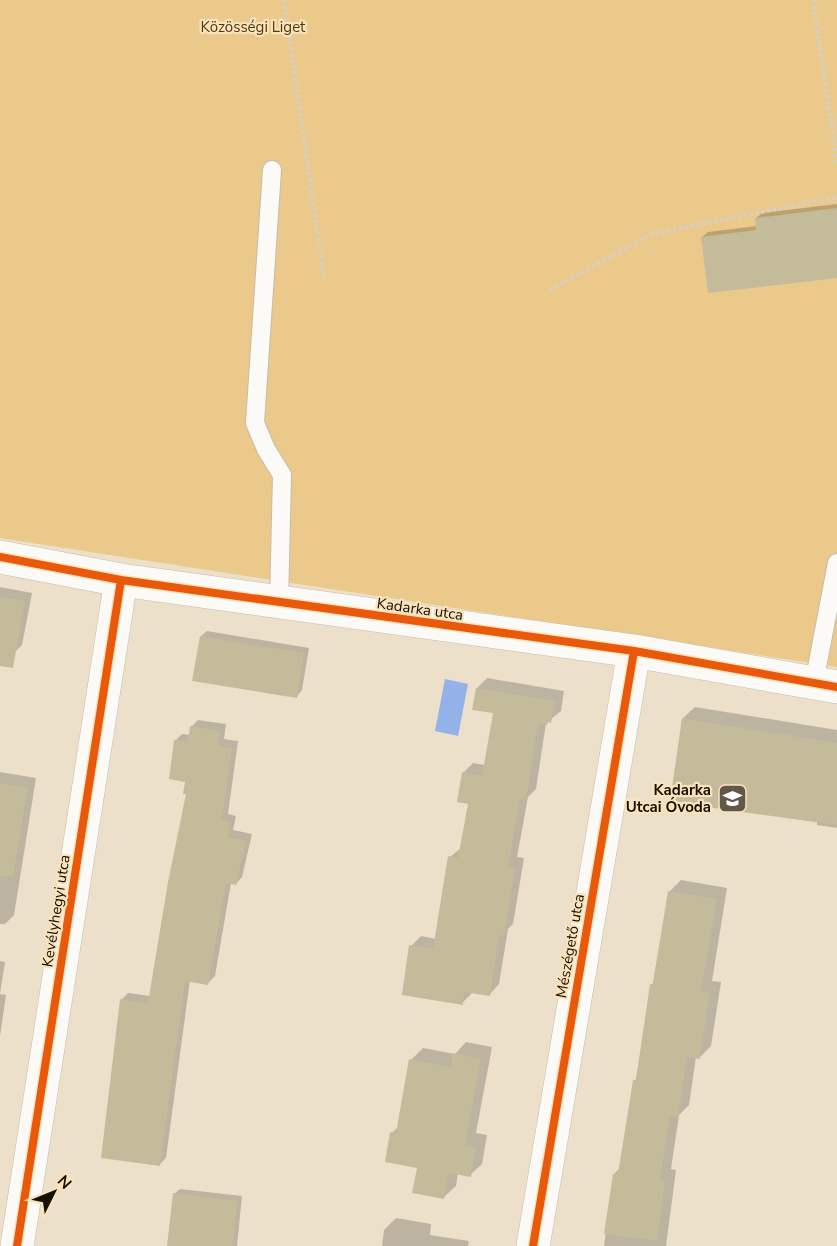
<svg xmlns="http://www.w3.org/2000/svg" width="837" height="1246" font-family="'Nunito Sans',sans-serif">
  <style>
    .green { fill: #ebc98b }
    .water { fill: #93b2e7 }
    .shadow { fill: #0003 }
    .building { fill: #c4bb9b }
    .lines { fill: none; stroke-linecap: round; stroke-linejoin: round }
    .lane-casing { stroke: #c5bcab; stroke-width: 20 }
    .street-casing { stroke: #c5bcab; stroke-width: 34 }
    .path { stroke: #d3d0ca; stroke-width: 4; stroke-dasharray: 3 3; stroke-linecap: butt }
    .lane { stroke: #fcfaf7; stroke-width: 18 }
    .street { stroke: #fcfaf7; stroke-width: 33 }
    .cycleway-casing { stroke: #fae3bc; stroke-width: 11 }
    .cycleway { stroke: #e8590c; stroke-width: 8 }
    .labels { text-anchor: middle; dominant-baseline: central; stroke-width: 4.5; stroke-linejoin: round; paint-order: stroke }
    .park-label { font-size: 15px; fill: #4e380c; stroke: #fae3bc }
    .street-label { font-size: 15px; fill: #170f03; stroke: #fae3bc }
    .poi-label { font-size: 15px; font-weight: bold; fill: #170f03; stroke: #fae3bc; text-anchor: end }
  </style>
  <rect width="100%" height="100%" fill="#ece0ca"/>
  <path class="green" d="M0,0H837V667L0,538Z"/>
  <path class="water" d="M445,679L468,684L458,736L435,731Z"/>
  <path class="shadow" d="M837,204V277L702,237L708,232L757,226L756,218L762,213Z
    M0,587L32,593L22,645L14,653L0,650Z
    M207,631L309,648L302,690L297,696L201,636Z
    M487,678L564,691L561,711L546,723L536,789L528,797L517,857L524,858L513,924L508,929L499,984L490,994L472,993L462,1003L411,946L421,936L436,939L450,857L461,848L470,803L463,773L473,763L485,765L495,712L477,688Z
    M695,707L837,730V828L817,825V821L683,718Z
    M198,720L226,724L224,739L238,741L228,814L236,816L233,830L252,834L242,877L236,884L231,883L215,976L208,983L190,980L166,1158L159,1165L121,1000L128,993L150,996L188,793L176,740L182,734L190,735L191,727Z
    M0,772L36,778L14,915L5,924H0Z
    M681,880L727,888L712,981L721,982L711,1046L700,1057H696L689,1105L679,1115L671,1169L676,1170L666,1246H604L614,1174L620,1168L669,892Z
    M0,961L5,962L0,994Z
    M0,994L6,995L0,1036Z
    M466,1042L492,1047L476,1133L487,1135L482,1164L470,1175L458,1173L456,1186L444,1197L392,1133L399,1126L411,1060L423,1048L455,1054Z
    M180,1189L242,1196L237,1246H168L174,1194Z
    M396,1218L431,1224L430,1235L469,1241L468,1246H382L384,1230Z"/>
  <path class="building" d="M837,208V278L708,293L701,237L756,230L755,218Z
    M0,597L25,601L13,668L0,666Z
    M200,636L304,653L297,698L192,681Z
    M476,688L555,701L551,723L548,722L547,725L538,724L526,801L520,800L508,867L515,868L504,936L499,935L490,996L464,992L463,1005L402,995L409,945L433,949L448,856L458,858L468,804L457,802L462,772L482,776L493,713L472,710Z
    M682,718L837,743V825L670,802Z
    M190,726L220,731L218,746L232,748L222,820L231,822L228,837L246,841L236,885L226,883L208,985L185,981L160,1166L101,1158L120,999L148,1003L168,882L186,794H183L185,782L169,779L174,740L188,741Z
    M0,783L28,787L13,877L0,876Z
    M668,891L717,899L701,992L710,993L700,1059L687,1057L678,1118L670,1117L660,1180L665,1181L657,1241L604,1234L613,1174H618L633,1080H636L650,984H653Z
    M453,1053L481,1059L465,1145L476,1147L471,1177L449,1173L444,1199L412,1193L417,1168L385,1162L390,1132L396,1133L409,1059L451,1067Z
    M173,1193L237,1201L233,1246H167Z"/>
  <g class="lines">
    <defs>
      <path id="lane" d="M272,170L255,423L266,449L282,475L279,604
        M814,683L837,563"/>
      <path id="street" d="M0,557L121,580L634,651L837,687
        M17,1246L121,580
        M533,1246L634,651"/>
    </defs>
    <use href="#lane" class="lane-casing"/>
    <use href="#street" class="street-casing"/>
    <path class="path" d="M284,0L324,277
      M813,0L837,162
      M550,290L651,234L837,197"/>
    <use href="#lane" class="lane"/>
    <use href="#street" class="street"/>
    <defs>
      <path id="cycleway" d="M0,557L121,580L634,651L837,687
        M17,1246L121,580
        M533,1246L634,651"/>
    </defs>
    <use href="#cycleway" class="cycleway-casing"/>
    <use href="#cycleway" class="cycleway"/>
  </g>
  <defs>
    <symbol id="school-square" viewBox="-11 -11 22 22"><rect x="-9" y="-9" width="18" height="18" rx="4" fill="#625849" stroke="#fae3bc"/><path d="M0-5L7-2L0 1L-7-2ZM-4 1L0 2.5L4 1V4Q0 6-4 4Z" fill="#fff"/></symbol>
  </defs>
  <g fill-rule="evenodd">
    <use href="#school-square" x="716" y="782" width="33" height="33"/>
  </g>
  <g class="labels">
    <g class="park-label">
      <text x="253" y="27">Közösségi Liget</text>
    </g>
    <g class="street-label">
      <text transform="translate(420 609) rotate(8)">Kadarka utca</text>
      <text transform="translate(56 911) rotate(-81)">Kevélyhegyi utca</text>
      <text transform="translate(570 946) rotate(-80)">Mészégető utca</text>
    </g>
    <g class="poi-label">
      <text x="711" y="790">Kadarka<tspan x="711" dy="17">Utcai Óvoda</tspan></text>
    </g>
  </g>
  <g transform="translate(54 1192) rotate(47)" stroke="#fae3bc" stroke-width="4.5" paint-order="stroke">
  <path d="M0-4.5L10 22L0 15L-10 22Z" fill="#170f03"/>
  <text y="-9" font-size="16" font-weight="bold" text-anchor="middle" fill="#170f03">N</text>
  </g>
</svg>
